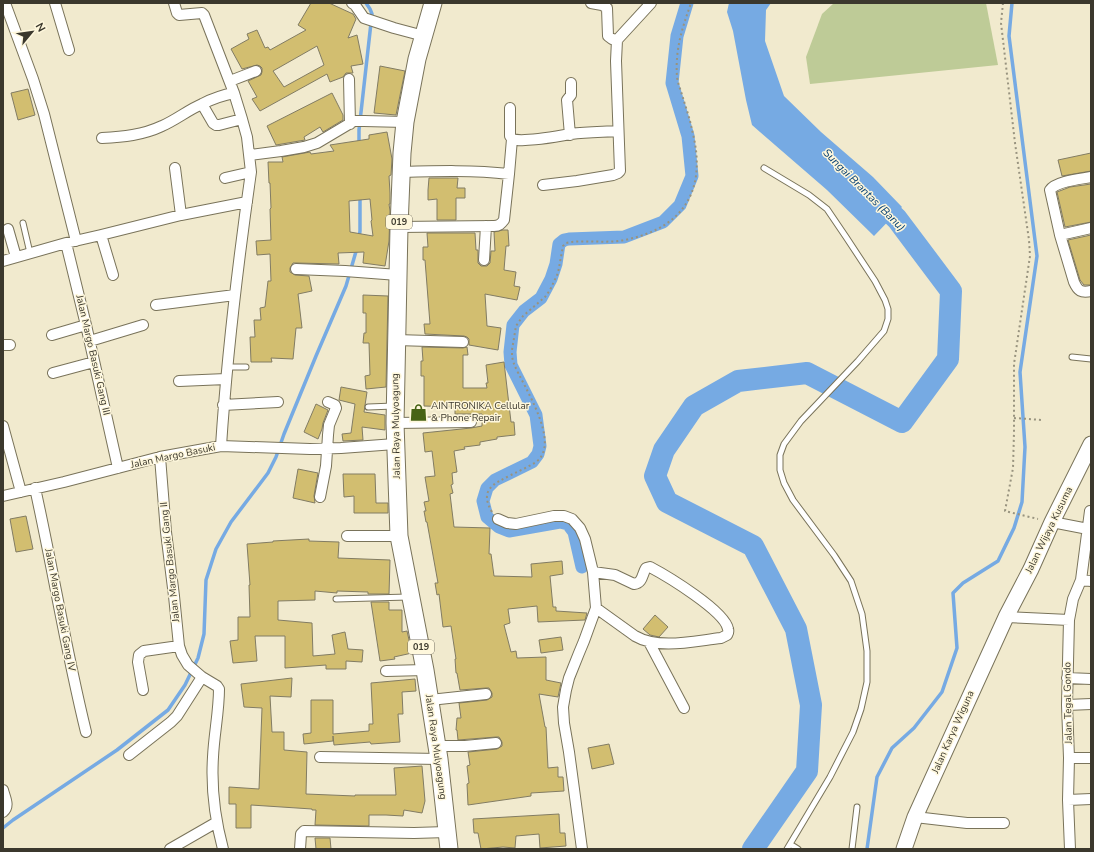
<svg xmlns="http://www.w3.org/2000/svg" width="1094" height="852" font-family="'Nunito Sans',sans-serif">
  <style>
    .green { fill: #becb97 }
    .water { fill: #76aae3 }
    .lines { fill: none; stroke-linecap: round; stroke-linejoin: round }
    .stream { stroke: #76aae3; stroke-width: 3.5 }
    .canal { stroke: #76aae3; stroke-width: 13 }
    .river { stroke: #76aae3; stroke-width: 22 }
    .building { fill: #d2be70; stroke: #827c63; fill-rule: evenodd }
    .service-casing { stroke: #79735a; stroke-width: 7 }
    .minor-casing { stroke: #79735a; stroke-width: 12 }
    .secondary-casing { stroke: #79735a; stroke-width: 17 }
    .primary-casing { stroke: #79735a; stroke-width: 19 }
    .path { stroke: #98937f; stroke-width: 2; stroke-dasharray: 2 3; stroke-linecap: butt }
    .service { stroke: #fff; stroke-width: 5 }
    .minor { stroke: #fff; stroke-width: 10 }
    .secondary { stroke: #fff; stroke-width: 15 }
    .primary { stroke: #fff; stroke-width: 17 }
    .labels { text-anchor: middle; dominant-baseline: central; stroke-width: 3; stroke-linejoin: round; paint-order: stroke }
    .shield { fill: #fef7dc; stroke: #767162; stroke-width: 1 }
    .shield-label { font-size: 9px; font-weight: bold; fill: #3b382d }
    .street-label { font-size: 10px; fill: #3b382d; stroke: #fef7dc }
    .poi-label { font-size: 10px; fill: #3b382d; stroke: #fef7dc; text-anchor: start }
    .water-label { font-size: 11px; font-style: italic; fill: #043e72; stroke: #fef7dc }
  </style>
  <rect width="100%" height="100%" fill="#f1eace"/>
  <path class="green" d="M834,3H986L998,65L810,84L806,57L822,14Z"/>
  <path class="water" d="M729,3H771L766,10L765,41L784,96L821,132L873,177L902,207L874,236L827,190L752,125L746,100L733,31L727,12Z"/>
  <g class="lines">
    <path class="stream" d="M359,144V130L372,14L370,9L366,3
      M359,238L360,231V196
      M3,828L13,820L117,750L168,710L185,685L198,658L204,634L206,580L216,549L231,522L268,473L276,457L284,434L316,356L346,286L357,248
      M867,849L877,777L892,748L914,728L942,692L957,648L953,593L963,583L998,561L1014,528L1022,502L1025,447L1020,372L1037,256L1009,36L1012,3"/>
    <path class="canal" d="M582,567L574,532L568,524L560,522L509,531L499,527L487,517L483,501L487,488L495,480L532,462L538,454L540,446L536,415L511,365L510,352L513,325L524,311L541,298L551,279L556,264L559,244L564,240L569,239L624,237L663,222L680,205L692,176L688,136L672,83L677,36L687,3"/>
    <path class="river" d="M753,849L807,771L811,705L796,629L753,546L667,502L655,476L664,450L694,406L738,381L807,373L902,422L948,359L951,291L897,219L873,196"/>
  </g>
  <path class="building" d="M311,3H329L353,14L356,19L348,38L357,35L363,64L351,66L353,73H346L343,77L330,82L327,74L260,111L252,99L257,97L248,81L261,75L262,72V68L260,66L257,65L242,69L231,49L249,39L247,34L257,30L265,48L268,47L270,50L306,30L298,25ZM317,46L324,65L284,87L273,71Z
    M380,66L405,71L396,115L374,113Z
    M28,89L35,115L18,120L11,93Z
    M332,93L343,115V120L323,132L320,127L304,137L305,140L276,145L267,126Z
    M387,132L392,159L391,175L389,176L390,193V204H389L390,211L389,241L385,266L363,263L364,252L338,253L339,264L296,263H293L290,268V272L295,275L309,276L312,291L298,294L302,328H296L293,359L271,358L272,362H251L250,337H255L254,320H261L260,308L265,307L268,281H271L270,254L257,255L256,241L271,240L270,209L271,208L270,183H269L268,162H283L282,157L310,152L311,154L334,151L330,145L369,139V135ZM370,199L372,220L371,221L373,236L350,232L349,201Z
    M1091,153V171L1062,176L1058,160Z
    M429,178H458L457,188H465V198H456V220H437V199L428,200V190Z
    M1091,184V222L1065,227L1057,192L1070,187Z
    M503,230H508L509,246H506L504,270L516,272L514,286L520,287L517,300L485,294L487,326L501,328L498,350L469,345V339L467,337L464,336L425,334L424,324H430L425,260H423V247H428L427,233H475L476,250H478V263L481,266H487L490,263L491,251H495L494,232Z
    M1091,235V285H1084L1080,280L1068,240Z
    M363,295L388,296L386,387L366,389L365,376L370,375L369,343H363L364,333H366V313H363Z
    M422,347L463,348L467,347L468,355H463V388H487L486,383H488L486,365L504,362L511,422H514L515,435L497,437V439L480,442V445L464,447L465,449L454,451L457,472L452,473L453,484L451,485L453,493L450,494L454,527L490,528L489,554H491L494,576L532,577L531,564L562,561L563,574L550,576L553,607H556V611L587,613L585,620L538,622L537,606L508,609L510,623L504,625L511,652L516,651L517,658L546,657V680L561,683L558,697L539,694L545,727H546L548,768L558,767V777H563L564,791L531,793V796L468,805L467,784L469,783L467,766L470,765L468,752L497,749L502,746V742L499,737H496L458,740L457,730H456L457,718H461L459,703L487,700L492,697V693L489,688H486L460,690L457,673H456L455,659H456L451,626L443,627L439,594L437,595L435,583H438L427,522H426L424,511H426L424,502L429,501L425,477L435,476L432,451L425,452L423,433L471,428L482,426V414H455V407L424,406V376H421V361H423Z
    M341,387L367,392L364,412L385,415V430L362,427L363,440L343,441L342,434L351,433L355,404L339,400Z
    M316,404L328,410L323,423L322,429L318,439L304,432Z
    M298,469L318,473L314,496L315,503L293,498Z
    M343,474H375L376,503H388V513H354V496L344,497Z
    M26,516L33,549L16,552L10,519Z
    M309,539V541L339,542L338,558L390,560L389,594H368V592L337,591V593L315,591V600L278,601V620L312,623L313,656L335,654L332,635L345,632L348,649L363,650L362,662L346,661V669H326V665L285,668V636H255L257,661L233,663L230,641L238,640V617H250L249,585H250L247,544L273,542V541Z
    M371,602H389V610H402V632L407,631L412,653L394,657L395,659L380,661Z
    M655,615L668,627L659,637L650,635L643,629Z
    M561,637L563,650L541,653L539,640Z
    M292,678L291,697L270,696L272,732H284V750L307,752L306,794L355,796V795H396L394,768L422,766L425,801L422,813L404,810L403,816L386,815H369V826L315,825L316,810H312V809L251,805V828H236V804H229V787L259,789L262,708L244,707L241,684Z
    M415,679L416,691L402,692L403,714H398L400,742L371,744L370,742L334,745L333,736V741L304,744L303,734L311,733V700H333V734L369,731V724H373L371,683Z
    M609,744L614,764L592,769L588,748Z
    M559,814L560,833H565L566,846L540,848L539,834L516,836L515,848L503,847L481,849L478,833H474L473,819Z
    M315,838H330L331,849H316Z"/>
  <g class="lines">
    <defs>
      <path id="service" d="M764,168L809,195L827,209L846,237L875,281L885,300L888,309V319L884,331L858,361L801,421L784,444L780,455V470L784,483L793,500L834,555L851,581L862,614L867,651V682L861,709L853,732L830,777L787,849
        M23,223L30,253
        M1072,357L1091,359
        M227,367H246
        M368,407L394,406
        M336,599L408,597
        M790,844L798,849
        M852,849L857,807"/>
      <path id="minor" d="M5,3L33,79L44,114L76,241
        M55,3L69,50
        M174,3L177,13L179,15L202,13L204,15L234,93L242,119L247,137L251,172C238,263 227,354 221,446
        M352,3L355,5L364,18L394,28L424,36
        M591,3L602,5L607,8L608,36L612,39L617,40
        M349,79L350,124
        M230,81L256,71
        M202,104L213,123L216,125H219L242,119
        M570,135L567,100L571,95V83
        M102,138C123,137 143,135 162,126C176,120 188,110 202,104C212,99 223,95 234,93
        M512,139C523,143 558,136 571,134C587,132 603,132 618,131
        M250,155L281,151L304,147L317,143L354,121H364L405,122
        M175,168L181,215
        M402,172C438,171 474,170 509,174
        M1091,177C1081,179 1056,181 1050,190L1060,235L1074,282C1078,291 1081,293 1091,291
        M225,178L251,172
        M543,185L577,181L613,175L618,173L620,171L616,61L617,40L651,3
        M399,227L494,226C499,226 501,224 504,220L509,174L512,139L510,136V108
        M8,229L16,257
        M101,235L113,275
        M1060,235L1091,228
        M66,243L86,325L118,468
        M484,260L486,226
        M3,261L66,243L101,235L181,215L247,202
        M296,269L345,271L398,275
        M156,305L235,295
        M52,335L86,325
        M396,340L463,342
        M90,341L143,325
        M3,345H10
        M53,373L94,362
        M179,381L226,379
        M223,405L278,402
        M395,423L471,422
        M3,426L21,492
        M160,457L166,532L174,596L179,646L182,655L188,665L202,677L217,686L219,689C219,712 214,734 213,757C211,788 215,819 223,849
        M35,488C53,569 66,651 86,732
        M3,496L64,482L160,457L221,446L310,449L341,448L395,444
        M320,497L326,466L328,435L329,425L336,408L335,405L328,402
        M498,519L507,523L516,524L554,516H564L572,519L580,528L585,539L593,572L596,608L584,641L579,653L569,678L566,690L563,707L564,723L569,752L582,849
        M1052,522L1088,529
        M347,536H399
        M593,572L615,575L634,584C643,583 642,574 646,568L650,567C667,576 725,611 728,629C729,632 728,633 727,635L721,638C694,641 659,650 635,636L596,608
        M1081,580L1090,511
        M1006,617L1069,620L1067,705L1069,758L1068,800L1070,849
        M1069,620L1073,599L1081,580L1091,581
        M649,642L684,708
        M386,671L425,670
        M1067,678L1091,679
        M143,690L138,662L139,655L144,651L179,646
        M430,700L486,694
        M1067,705L1091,704
        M437,746H465L496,743
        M129,755L171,722L177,716L202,677
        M320,757L439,759
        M1069,758H1091
        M3,790C5,798 10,806 3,812
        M1068,800L1091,799
        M915,817L967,823H1004
        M170,849L217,822
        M300,849L301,834L304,831L414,833L447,832"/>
      <path id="secondary" d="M904,849L915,817L1006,617L1031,569L1052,522L1091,444"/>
      <path id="primary" d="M433,3L417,59L405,122L402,153L399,227L395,423L399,536L425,670L439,759L449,849"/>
    </defs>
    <use href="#service" class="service-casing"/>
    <use href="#minor" class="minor-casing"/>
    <use href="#secondary" class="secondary-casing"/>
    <use href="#primary" class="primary-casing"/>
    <path class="path" d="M1003,3L1001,23L1015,143L1029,240L1030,256L1014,364V432L1013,468L1005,511L1038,519
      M1014,418L1042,420
      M492,512C479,490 493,484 511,475C519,471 528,467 536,462C562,443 523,386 514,364L512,357V350L516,326L523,316L545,297L550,290L558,273L563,246L566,243L571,242C590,240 610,244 629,239C687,226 707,186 692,130C690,119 686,108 683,98C681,91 678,84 677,77C675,49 682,29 691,3"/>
    <use href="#service" class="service"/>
    <use href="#minor" class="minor"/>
    <use href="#secondary" class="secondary"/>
    <use href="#primary" class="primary"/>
  </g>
  <defs>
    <symbol id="shop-bare" viewBox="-9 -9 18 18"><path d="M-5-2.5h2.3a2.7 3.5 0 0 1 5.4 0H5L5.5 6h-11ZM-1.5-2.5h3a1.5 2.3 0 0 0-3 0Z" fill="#476315" stroke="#fef7dc" stroke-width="2.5" paint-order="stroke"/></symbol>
  </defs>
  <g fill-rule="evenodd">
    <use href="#shop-bare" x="406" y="400" width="25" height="25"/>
  </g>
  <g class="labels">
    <g class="shield">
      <rect x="386" y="215" width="26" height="14" rx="3"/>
      <rect x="408" y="640" width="26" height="14" rx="3"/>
    </g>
    <g class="shield-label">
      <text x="399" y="222">019</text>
      <text x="421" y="647">019</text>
    </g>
    <g class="street-label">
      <text transform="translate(93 355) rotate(77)">Jalan Margo Basuki Gang III</text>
      <text transform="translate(396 426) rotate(-91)">Jalan Raya Mulyoagung</text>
      <text transform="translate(173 456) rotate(-12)">Jalan Margo Basuki</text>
      <text transform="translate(1049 530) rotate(-64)">Jalan Wijaya Kusuma</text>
      <text transform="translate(170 562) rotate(-96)">Jalan Margo Basuki Gang II</text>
      <text transform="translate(60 610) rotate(79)">Jalan Margo Basuki Gang IV</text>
      <text transform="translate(1068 703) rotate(-91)">Jalan Tegal Gondo</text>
      <text transform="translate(953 732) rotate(-66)">Jalan Karya Wiguna</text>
      <text transform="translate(436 747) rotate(82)">Jalan Raya Mulyoagung</text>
    </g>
    <g class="poi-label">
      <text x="431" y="406">AINTRONIKA Cellular<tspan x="431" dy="12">&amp; Phone Repair</tspan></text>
    </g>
    <g class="water-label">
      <text transform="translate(864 190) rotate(45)">Sungai Brantas (Banu)</text>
    </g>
  </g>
  <rect width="1094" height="852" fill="none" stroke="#3b382d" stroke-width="8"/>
  <g transform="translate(32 32) rotate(61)" stroke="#fef7dc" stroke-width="3" paint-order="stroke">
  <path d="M0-3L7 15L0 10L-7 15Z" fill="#3b382d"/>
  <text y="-6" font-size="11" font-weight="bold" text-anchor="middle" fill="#3b382d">N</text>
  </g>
</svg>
